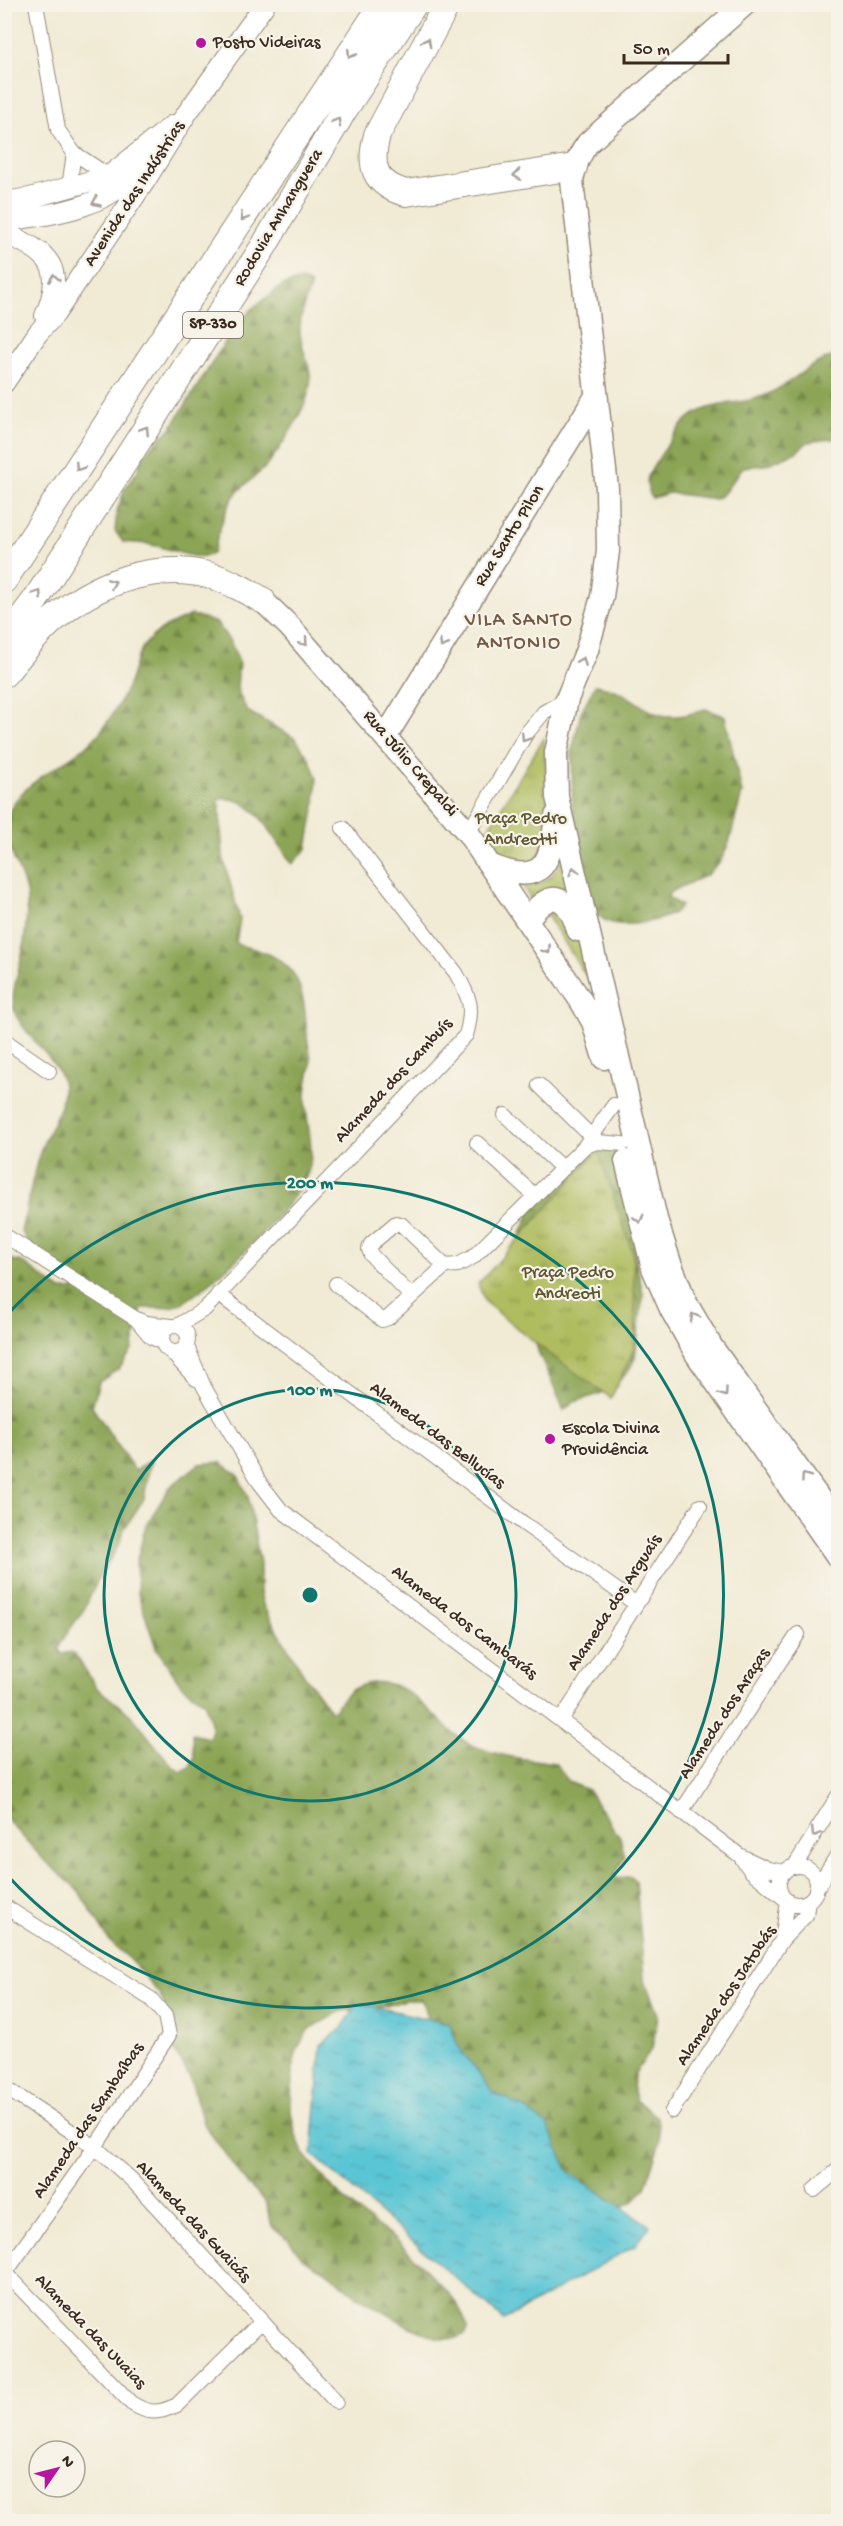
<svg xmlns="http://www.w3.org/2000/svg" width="843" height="2526" font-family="'Gochi Hand',sans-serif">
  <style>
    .forest { fill: url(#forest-firs); stroke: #63673a; stroke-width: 1.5 }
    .park { fill: url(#park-tufts); stroke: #75733e; stroke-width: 1.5 }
    .water { fill: url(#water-ripples); stroke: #4a7879; stroke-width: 1.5 }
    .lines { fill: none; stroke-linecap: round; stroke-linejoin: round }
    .minor-casing { stroke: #968a7a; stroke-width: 16 }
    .secondary-casing { stroke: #968a7a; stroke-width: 22 }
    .primary-casing { stroke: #968a7a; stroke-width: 25 }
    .motorway-casing { stroke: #968a7a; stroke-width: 28 }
    .minor { stroke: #fff; stroke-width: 14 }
    .secondary { stroke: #fff; stroke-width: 20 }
    .primary { stroke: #fff; stroke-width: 22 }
    .motorway { stroke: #fff; stroke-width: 26 }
    .oneway { stroke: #a79f9a }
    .ring { fill: none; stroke: #0f766e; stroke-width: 3 }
    .poi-dot { fill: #b5179e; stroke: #f7f3e8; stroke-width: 2 }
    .labels { text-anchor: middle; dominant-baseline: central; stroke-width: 4.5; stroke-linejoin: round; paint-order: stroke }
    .shield { fill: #f7f3e8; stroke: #73665b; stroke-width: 1.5 }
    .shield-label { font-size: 16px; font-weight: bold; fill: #3b2a1e }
    .poi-label { font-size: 18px; fill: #3b2a1e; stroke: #f7f3e8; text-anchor: start }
    .street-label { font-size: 18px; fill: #3b2a1e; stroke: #f7f3e8 }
    .park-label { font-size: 18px; fill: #5e5631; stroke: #f7f3e8 }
    .neighbourhood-label { font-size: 20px; letter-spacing: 1.5px; fill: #755a43; stroke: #f7f3e8 }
    .centre { fill: #0f766e; stroke: #f7f3e8; stroke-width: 3 }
    .ring-label { font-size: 18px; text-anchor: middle; font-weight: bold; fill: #0f766e; stroke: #f7f3e8; stroke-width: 4.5; stroke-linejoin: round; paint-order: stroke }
  </style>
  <defs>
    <pattern id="forest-firs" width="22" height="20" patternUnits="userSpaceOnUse" patternTransform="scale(1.5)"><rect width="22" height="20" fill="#8ba455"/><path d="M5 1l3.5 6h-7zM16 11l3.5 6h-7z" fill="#738646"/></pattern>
    <pattern id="park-tufts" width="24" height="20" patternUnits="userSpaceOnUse" patternTransform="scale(1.5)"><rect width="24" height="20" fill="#afbc5e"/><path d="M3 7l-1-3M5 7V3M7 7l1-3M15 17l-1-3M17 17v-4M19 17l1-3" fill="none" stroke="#90994d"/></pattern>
    <pattern id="water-ripples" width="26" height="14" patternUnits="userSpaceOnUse" patternTransform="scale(1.5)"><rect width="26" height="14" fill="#5ac5d4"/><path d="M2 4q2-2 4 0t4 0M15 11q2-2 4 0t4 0" fill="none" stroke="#4ca0ab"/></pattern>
  </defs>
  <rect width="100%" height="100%" fill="#f7f3e8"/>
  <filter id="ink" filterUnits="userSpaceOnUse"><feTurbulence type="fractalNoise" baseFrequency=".0167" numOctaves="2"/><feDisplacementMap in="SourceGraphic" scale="12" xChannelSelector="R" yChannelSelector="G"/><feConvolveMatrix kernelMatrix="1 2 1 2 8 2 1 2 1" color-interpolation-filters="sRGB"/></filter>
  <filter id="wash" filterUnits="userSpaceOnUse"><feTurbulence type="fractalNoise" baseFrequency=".008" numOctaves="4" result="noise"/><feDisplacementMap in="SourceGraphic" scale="24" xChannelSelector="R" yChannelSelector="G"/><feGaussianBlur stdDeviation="1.35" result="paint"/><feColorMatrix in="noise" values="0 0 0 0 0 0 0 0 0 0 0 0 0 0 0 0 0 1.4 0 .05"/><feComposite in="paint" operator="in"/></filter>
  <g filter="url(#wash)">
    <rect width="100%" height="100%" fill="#f1ebd5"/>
    <path class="forest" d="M301,280L311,284C306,299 299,316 300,333C302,358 316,369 308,395C301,416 281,448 266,466C256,478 239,486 231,501C222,516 218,536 213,553C194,563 171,548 152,545C142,543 132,543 123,542L115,531L117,511L125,488L138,470L142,456L171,428L234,328L254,307L282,286Z
      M835,356H838V438L808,442L796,452L765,465L743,467L724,493L716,499L669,493L652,498C642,481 649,473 659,458C682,422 688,409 732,403C745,401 760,399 772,392C794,381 811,362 835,356Z
      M192,615L217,623L231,643L239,662L237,689L247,711L295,738L309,758L317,778L315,804L307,849L292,864C275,840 255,793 219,799L223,857L240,919L236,942L238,945C296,957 303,978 307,1034C307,1044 312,1056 311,1065C309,1076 306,1086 306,1097C305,1121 315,1145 309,1169C301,1202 209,1291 178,1305C168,1309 153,1308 142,1308L132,1350L120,1368L99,1382L92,1407L135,1471L151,1460L144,1499L124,1529L119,1545L100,1575L85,1608L61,1642L59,1650L62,1654L71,1652L75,1654L97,1688L132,1716L171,1765L181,1772L190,1767L194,1757L192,1734L209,1738L212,1730L210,1719L204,1702L181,1685L156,1648L138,1594L136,1563L146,1525L170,1487L199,1464L220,1462L237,1474L248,1496L260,1563V1593L264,1608L304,1675L330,1710H335C343,1696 350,1688 366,1684C412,1672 436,1730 474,1746C499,1757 528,1759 555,1763L569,1782L588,1790L620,1838L625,1856L614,1878L631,1877L636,1881L644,1978L658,2015L652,2049L635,2073L632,2086L637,2101L657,2117L660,2141L645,2188L632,2203L615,2208L590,2201L451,2071L421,2000H405L386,2006L341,2011L308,2030L297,2050L292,2070L291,2112L295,2132L302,2151L332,2188L364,2217L395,2238L456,2301L468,2327L464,2335L453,2339L436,2337L410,2327L357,2296L324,2270L303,2259L289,2240L272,2226L265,2201L246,2183L203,2123L190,2077L168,2040L165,2007L160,1995L131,1960L110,1942L78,1890L42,1858L5,1817V1258L22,1262L60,1290H71L78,1285L29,1244L21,1231C28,1205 32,1178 40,1152C47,1132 63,1110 63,1088C63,1062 25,1038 15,1013C9,995 19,972 22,955C25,938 27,918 27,901C27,876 0,843 6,819C22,773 78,765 103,728C113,714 122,700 128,685C135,669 136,652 149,640C160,628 178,621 192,615Z
      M595,685C644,691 645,733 705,709L725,716L742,793L729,843L721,860L707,875L670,892L668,897L681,906C671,921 626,928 609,922C603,920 598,915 593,912L573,847L572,751L581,712Z
      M608,1148L628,1152L635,1224L636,1261L643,1294L635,1358L628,1372L613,1386L599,1394L574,1402L564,1410L538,1351L511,1258L535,1200L575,1157L592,1150Z"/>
    <path class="park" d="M544,738L550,834L536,862L519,864L504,855L486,832Z
      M566,853L576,900L534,905L523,887C547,883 555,876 566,853Z
      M559,905L575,930L597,993L547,915L551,909Z
      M598,1151L633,1254L636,1344L611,1398L539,1346L485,1302L478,1284Z"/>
    <path class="water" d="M358,2003L450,2024L458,2046L493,2092L521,2106L547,2125L569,2172L650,2226L634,2246L504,2320L312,2154L321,2045L342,2028Z"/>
  </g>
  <g filter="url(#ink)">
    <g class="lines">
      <defs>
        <path id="minor" d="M36,4L58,130L74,153L109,176
          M69,187L74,153
          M468,833L526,734L544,712L567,699
          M4,1040L49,1071
          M539,1085L597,1142
          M505,1115L563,1169
          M477,1143L535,1196
          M588,1145L597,1142L623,1144
          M4,1235L136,1319L147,1323L171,1326
          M336,1284L382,1320L388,1318L445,1266
          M218,1294L523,1523L636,1604
          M411,1296L371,1255L369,1249L371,1244L396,1223L401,1224L445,1266L458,1265L473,1257L584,1147L614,1105
          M136,1319L151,1337L163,1342
          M177,1326L205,1309L466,1035C474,1007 470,998 456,973L343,828
          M162 1339a13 13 0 1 1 26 0a13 13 0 1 1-26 0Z
          M186,1344L204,1387L260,1483L281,1510L739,1855L768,1869L784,1872
          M169,1350L196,1379
          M561,1720L700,1506
          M681,1812L798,1634
          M742,1859L751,1871L785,1899
          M779 1885a19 19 0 1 1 38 0a19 19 0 1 1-38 0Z
          M794,1867L838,1796
          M816,1889L838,1854
          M4,1906L151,1999L165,2016L169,2035L95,2147L6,2272
          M782,1940L788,1901
          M4,2087L95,2147L133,2181L336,2402
          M672,2111L782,1940L806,1915L808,1901
          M814,2190L838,2170
          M4,2271L131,2403C148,2414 158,2414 177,2405L261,2322"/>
        <path id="secondary" d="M4,202L30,198L109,176L173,125
          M4,221C60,213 102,209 144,168
          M4,233C50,253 66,267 45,316
          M4,383L38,333L55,314L145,181L185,116L265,4"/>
        <path id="primary" d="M745,4L588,143C579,155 575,165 572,181L607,488L608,551L602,597L587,650L567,699L556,753L557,797L656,1219L670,1263L686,1303L711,1346L838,1525
          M262,600L290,627L468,833L581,1001L593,1022L604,1058
          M386,736L595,398
          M492,866C545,887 551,862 556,816
          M527,920C550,888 567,893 578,930
          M626,1161L653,1268L671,1309L697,1355L838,1557"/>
        <path id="motorway" d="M447,4L377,135C369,165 373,184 406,193L574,167
          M4,580L383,4
          M4,642L36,599L264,246L344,110L414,4
          M4,674C20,656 35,635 54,619C95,583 153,562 208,575C228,580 245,590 262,600"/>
      </defs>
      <use href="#minor" class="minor-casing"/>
      <use href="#secondary" class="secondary-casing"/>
      <use href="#primary" class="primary-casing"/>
      <use href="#motorway" class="motorway-casing"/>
      <use href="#minor" class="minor"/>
      <use href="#secondary" class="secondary"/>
      <use href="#primary" class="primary"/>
      <use href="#motorway" class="motorway"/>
    </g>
    <defs><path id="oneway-chevron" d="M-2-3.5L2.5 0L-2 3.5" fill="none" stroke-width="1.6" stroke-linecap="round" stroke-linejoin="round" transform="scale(1.5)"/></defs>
    <g class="oneway">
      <use href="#oneway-chevron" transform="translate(427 42) rotate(-62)"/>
      <use href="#oneway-chevron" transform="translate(351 54) rotate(123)"/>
      <use href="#oneway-chevron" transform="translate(337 122) rotate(-60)"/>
      <use href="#oneway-chevron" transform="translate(517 175) rotate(172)"/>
      <use href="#oneway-chevron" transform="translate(96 202) rotate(157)"/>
      <use href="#oneway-chevron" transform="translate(244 217) rotate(123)"/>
      <use href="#oneway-chevron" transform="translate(54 278) rotate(-98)"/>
      <use href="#oneway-chevron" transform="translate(145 430) rotate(-57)"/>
      <use href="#oneway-chevron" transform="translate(79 467) rotate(123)"/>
      <use href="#oneway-chevron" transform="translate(112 583) rotate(-23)"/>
      <use href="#oneway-chevron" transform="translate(38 594) rotate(-56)"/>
      <use href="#oneway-chevron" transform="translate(304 642) rotate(49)"/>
      <use href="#oneway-chevron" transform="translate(443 644) rotate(122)"/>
      <use href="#oneway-chevron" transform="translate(582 661) rotate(-68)"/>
      <use href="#oneway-chevron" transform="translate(525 738) rotate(123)"/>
      <use href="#oneway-chevron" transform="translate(574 871) rotate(-103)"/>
      <use href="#oneway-chevron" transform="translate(547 950) rotate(56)"/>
      <use href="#oneway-chevron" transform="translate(639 1219) rotate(76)"/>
      <use href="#oneway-chevron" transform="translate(694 1317) rotate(-120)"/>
      <use href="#oneway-chevron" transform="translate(724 1393) rotate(55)"/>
      <use href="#oneway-chevron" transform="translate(805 1477) rotate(-125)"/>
      <use href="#oneway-chevron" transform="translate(815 1833) rotate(122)"/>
    </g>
  </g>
  <g class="ring">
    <circle cx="310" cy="1595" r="206"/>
    <path d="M6 1316A413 413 0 1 1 6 1874"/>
  </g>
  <g class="poi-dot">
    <circle cx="201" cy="43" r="6"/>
    <circle cx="550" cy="1439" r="6"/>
  </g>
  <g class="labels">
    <rect class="shield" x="183" y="312" width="60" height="26" rx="4.5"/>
    <g class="shield-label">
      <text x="213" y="325">SP-330</text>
    </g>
    <g class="poi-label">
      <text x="213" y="43">Posto Videiras</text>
      <text x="562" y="1429">Escola Divina<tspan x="562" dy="21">Providência</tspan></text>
    </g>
    <g class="street-label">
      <text transform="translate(135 194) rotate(-57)">Avenida das Indústrias</text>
      <text transform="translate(279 218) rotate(-59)">Rodovia Anhanguera</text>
      <text transform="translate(510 536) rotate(-58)">Rua Santo Pilon</text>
      <text transform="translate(410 764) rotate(49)">Rua Júlio Crepaldi</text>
      <text transform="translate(394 1081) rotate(-47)">Alameda dos Cambuís</text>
      <text transform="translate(437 1436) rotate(37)">Alameda das Bellucías</text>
      <text transform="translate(615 1603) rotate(-57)">Alameda dos Arguaís</text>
      <text transform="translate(464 1623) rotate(37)">Alameda dos Cambarás</text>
      <text transform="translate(725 1714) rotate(-57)">Alameda dos Araças</text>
      <text transform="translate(727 1996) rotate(-56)">Alameda dos Jatobás</text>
      <text transform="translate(89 2121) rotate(-56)">Alameda das Sambaíbas</text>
      <text transform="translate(193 2222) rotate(47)">Alameda das Guaicás</text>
      <text transform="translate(90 2332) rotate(46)">Alameda das Uvaias</text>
    </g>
    <g class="park-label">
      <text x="521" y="819">Praça Pedro<tspan x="521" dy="21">Andreotti</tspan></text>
      <text x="568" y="1273">Praça Pedro<tspan x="568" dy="21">Andreoti</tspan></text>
    </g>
    <g class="neighbourhood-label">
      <text x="519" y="621">VILA SANTO<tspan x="519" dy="23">ANTONIO</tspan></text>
    </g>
  </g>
  <circle cx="310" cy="1595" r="9" class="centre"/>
  <g class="ring-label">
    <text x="310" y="1188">200 m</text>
    <text x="310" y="1395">100 m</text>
  </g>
  <rect width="843" height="2526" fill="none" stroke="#f7f3e8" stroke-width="24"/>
  <g transform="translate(57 2469) rotate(55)"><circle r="28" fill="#f7f3e8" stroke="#aca397" stroke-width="1.5"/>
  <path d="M0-4.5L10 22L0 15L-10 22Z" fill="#b5179e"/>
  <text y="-9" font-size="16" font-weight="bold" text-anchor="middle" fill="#3b2a1e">N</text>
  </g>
  <path d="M624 54v9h104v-9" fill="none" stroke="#3b2a1e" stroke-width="3"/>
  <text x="633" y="54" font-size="18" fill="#3b2a1e" stroke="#f7f3e8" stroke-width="4.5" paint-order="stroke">50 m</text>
</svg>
